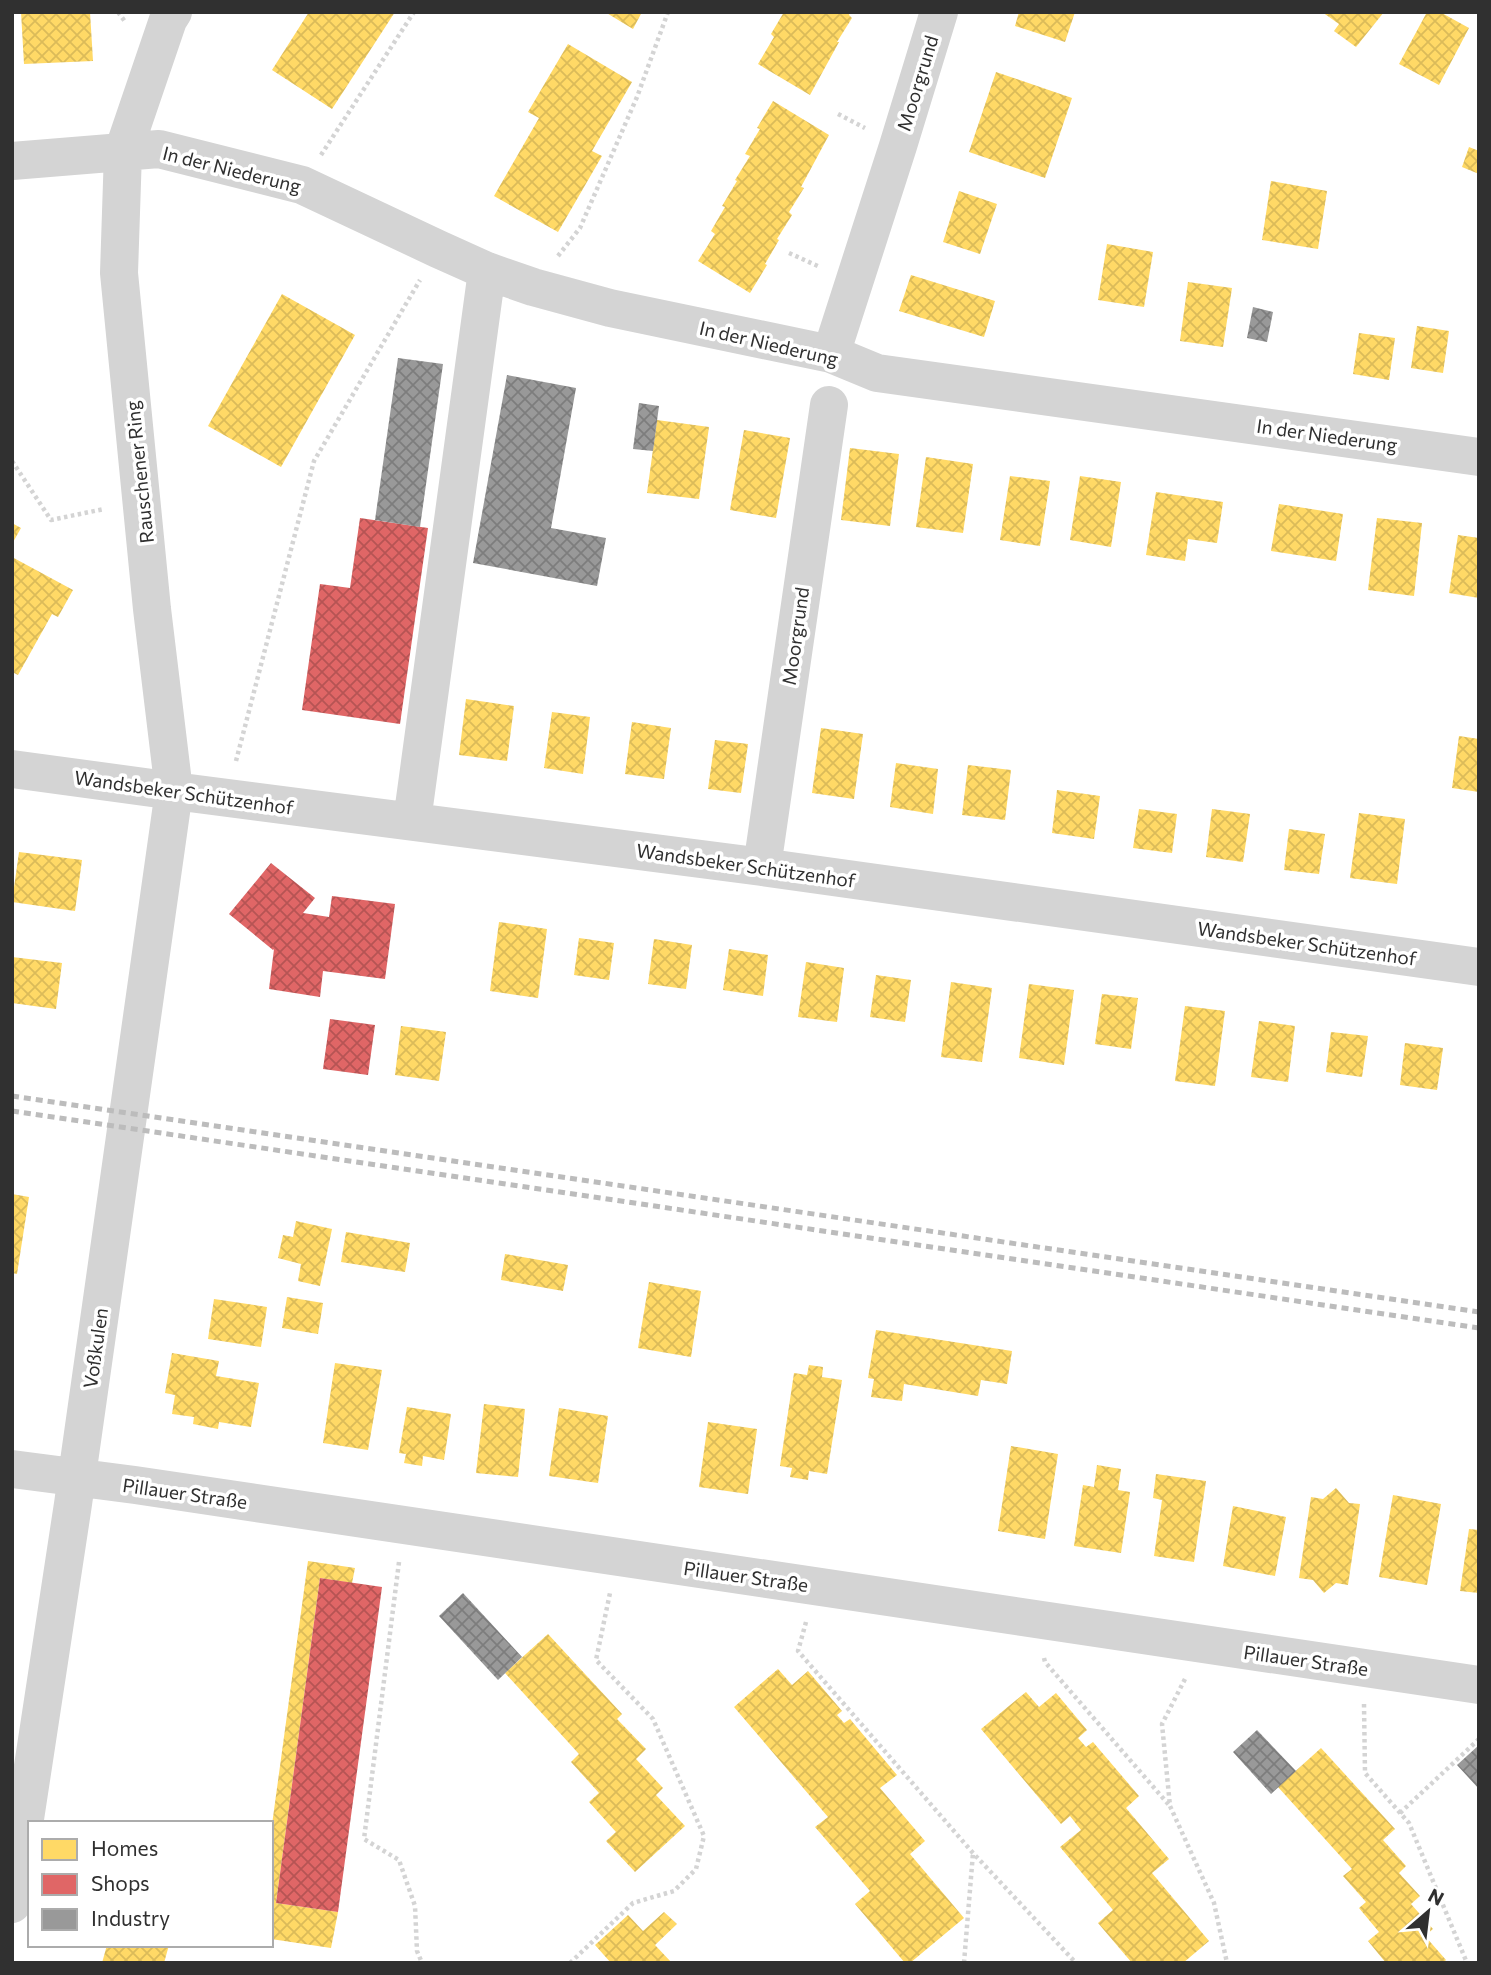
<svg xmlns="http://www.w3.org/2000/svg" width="1491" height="1975" font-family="Commissioner,sans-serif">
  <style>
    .homes { fill: url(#homes-cross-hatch) }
    .shops { fill: url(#shops-cross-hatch) }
    .industry { fill: url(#industry-cross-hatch) }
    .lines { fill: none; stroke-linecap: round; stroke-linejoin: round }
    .path { stroke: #d4d4d4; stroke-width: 4.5; stroke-dasharray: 3.5 3.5; stroke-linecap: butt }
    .minor { stroke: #d4d4d4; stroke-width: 38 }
    .rail { stroke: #bcbcbc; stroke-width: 5; stroke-dasharray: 7 5; stroke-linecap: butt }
    .labels { text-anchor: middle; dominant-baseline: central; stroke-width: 7; stroke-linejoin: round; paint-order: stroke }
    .street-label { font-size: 19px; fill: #303030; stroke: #fff }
  </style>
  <defs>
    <pattern id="homes-cross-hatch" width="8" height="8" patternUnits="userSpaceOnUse" patternTransform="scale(1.75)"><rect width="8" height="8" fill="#ffd966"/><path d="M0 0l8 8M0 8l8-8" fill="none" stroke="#dbbb59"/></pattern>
    <pattern id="shops-cross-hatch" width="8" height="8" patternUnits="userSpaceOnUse" patternTransform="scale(1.75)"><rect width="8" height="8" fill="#e06666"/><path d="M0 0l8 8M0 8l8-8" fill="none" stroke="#b65454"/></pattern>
    <pattern id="industry-cross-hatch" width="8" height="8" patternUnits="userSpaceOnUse" patternTransform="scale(1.75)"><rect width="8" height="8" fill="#999"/><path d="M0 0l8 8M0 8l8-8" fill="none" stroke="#7d7d7d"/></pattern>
  </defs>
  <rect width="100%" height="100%" fill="#fff"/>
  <path class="homes" d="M21,12H90L93,61L24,64Z
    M309,12H395L332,109L272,70Z
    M605,12H642L633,29Z
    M784,12H850L849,15L852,18L837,42H839L810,95L758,64L774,37L771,34Z
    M1019,12H1075L1065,42L1015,26Z
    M1322,12H1384L1356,47L1334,31L1339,24Z
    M1427,12H1440L1469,28L1439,85L1399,64Z
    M568,44L632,82L592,151L602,156L558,232L494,196L539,118L528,112Z
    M996,72L1072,98L1045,178L969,152Z
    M773,101L829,135L801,187L804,188L789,212L792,215L777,239L779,240L765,264L767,265L750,293L698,261L715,234L711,231L725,207L722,206L737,181L735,180L750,156L745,154L760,129L757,128Z
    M1469,147L1479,151V174L1462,167Z
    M1271,181L1327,191L1318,249L1262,240Z
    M959,191L997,204L980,254L943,242Z
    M1107,244L1153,252L1144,307L1098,300Z
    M911,275L995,301L984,337L899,311Z
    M1188,282L1232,288L1223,347L1180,341Z
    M282,294L355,335L281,467L208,426Z
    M1417,326L1449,331L1443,373L1411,368Z
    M1359,333L1395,338L1389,380L1353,374Z
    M657,420L709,427L699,499L647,493Z
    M744,430L790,438L776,518L730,510Z
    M850,448L899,454L890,526L841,520Z
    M926,457L973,464L963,533L916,527Z
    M1010,476L1050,481L1040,546L1000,540Z
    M1080,476L1121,482L1111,547L1070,540Z
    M1156,492L1223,502L1217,543L1188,539L1185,561L1146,555Z
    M1279,504L1343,514L1336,561L1271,551Z
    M1377,518L1422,523L1414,596L1368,590Z
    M12,523L21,528L12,544Z
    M1458,535L1479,538V598L1449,593Z
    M12,557L73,590L58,617L52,614L18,675L12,672Z
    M466,699L514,706L507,761L459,755Z
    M552,712L590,717L583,774L544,768Z
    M632,722L671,728L664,779L625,774Z
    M821,728L863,734L854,799L812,793Z
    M1459,736L1479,739V792L1452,788Z
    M715,740L748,744L741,793L708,789Z
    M896,763L938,769L933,814L890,807Z
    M968,765L1011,770L1005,820L962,815Z
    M1057,790L1100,796L1094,839L1052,833Z
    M1139,809L1177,814L1172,853L1133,848Z
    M1212,809L1250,814L1243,862L1206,857Z
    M1359,813L1405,819L1397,884L1350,878Z
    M1289,829L1325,834L1319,874L1284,870Z
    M19,852L82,860L75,911L12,902Z
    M499,922L547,929L538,998L490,991Z
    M579,938L614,943L609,980L574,975Z
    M654,939L692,945L686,989L648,984Z
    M729,949L768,955L763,996L723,990Z
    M12,957L62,963L56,1009L12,1003Z
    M806,962L844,968L837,1022L798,1017Z
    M876,975L911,980L905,1022L870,1017Z
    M951,982L992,988L982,1062L941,1057Z
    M1029,984L1074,990L1064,1065L1019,1058Z
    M1102,994L1138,998L1131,1049L1095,1044Z
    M1185,1006L1225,1011L1215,1086L1175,1081Z
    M1259,1021L1295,1026L1288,1082L1251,1077Z
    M401,1026L446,1032L439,1081L395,1075Z
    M1331,1032L1368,1036L1362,1077L1326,1072Z
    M1405,1043L1443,1048L1437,1090L1400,1085Z
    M12,1194L29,1197L17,1274L12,1273Z
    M296,1221L332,1229L320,1286L298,1281L301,1264L278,1258L283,1235L293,1237Z
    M346,1232L410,1243L405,1272L341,1262Z
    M505,1254L568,1265L563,1291L501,1280Z
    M649,1282L701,1291L691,1357L638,1348Z
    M287,1297L323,1303L318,1334L282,1328Z
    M214,1299L267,1307L261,1347L208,1339Z
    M876,1330L1012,1351L1007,1384L981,1380L978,1396L904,1384L902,1401L871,1397L874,1379L868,1378Z
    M172,1353L219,1361L216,1376L259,1383L251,1427L219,1422L218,1429L193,1424L194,1417L172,1414L175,1395L165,1393Z
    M335,1363L382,1370L368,1450L323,1443Z
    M809,1365L823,1367L822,1377L842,1380L827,1474L809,1471L808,1480L790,1477L792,1468L780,1466L794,1373L807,1375Z
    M484,1404L525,1409L518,1477L476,1473Z
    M407,1407L451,1414L444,1460L423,1456L422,1466L404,1463L406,1454L399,1453Z
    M559,1408L608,1416L598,1483L549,1476Z
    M708,1422L757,1429L748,1494L699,1487Z
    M1011,1446L1058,1454L1045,1539L998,1531Z
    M1097,1465L1121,1469L1118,1490L1130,1492L1121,1553L1074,1546L1083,1485L1094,1487Z
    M1156,1474L1206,1481L1194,1562L1154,1556L1162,1500L1153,1498Z
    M1336,1488L1349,1503L1360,1504L1348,1585L1336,1583L1324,1593L1313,1580L1299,1578L1311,1497L1323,1499Z
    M1393,1495L1441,1504L1427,1585L1379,1577Z
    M1233,1506L1286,1517L1275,1576L1223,1566Z
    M1469,1529L1479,1530V1593L1460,1591Z
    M308,1561L355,1568L352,1583L320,1578L276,1903L338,1912L331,1948L271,1939V1832Z
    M548,1634L622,1714L617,1719L646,1749L636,1759L663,1788L656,1795L685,1826L635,1872L606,1841L616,1832L589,1802L599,1793L571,1762L579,1754L505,1673Z
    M778,1669L792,1685L808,1671L842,1711L837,1715L844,1723L850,1719L897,1775L880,1788L925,1841L910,1854L964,1918L910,1963H905L855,1904L870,1891L815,1827L828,1817L734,1707Z
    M1026,1692L1039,1707L1056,1693L1087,1730L1078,1738L1086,1747L1093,1742L1139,1796L1126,1808L1169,1859L1152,1873L1209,1941L1183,1963H1132L1098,1923L1113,1910L1060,1847L1081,1830L1070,1816L1061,1824L981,1729Z
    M1321,1748L1395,1829L1383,1840L1406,1866L1399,1873L1420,1896L1411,1904L1433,1929L1425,1936L1446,1960L1443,1963H1386L1368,1941L1379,1932L1359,1908L1366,1902L1343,1876L1352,1869L1278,1787Z
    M664,1912L677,1924L655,1945L672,1963H611L595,1945L628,1915L643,1931Z
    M107,1945H169L164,1963H102Z"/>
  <path class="shops" d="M360,518L428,528L400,724L302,710L320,584L350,588Z
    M271,863L315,898L303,913L329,917L332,896L395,904L385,979L323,971L320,997L269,989L274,949L273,950L229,914Z
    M330,1019L375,1025L368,1075L323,1069Z
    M320,1578L382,1587L338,1912L276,1903Z"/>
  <path class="industry" d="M1253,307L1273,312L1267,342L1247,338Z
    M398,358L443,364L420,527L375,520Z
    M507,375L576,388L551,528L606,538L597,586L473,563Z
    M639,403L659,406L653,451L633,449Z
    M463,1593L522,1657L498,1680L439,1616Z
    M1257,1730L1296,1771L1271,1794L1233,1752Z
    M1479,1745V1789L1457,1765Z"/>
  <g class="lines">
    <path class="path" d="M118,12L126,23
      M838,114L865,128
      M321,155L414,12
      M789,253L820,267
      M558,256L580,228L637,97L668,12
      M12,461L51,520L104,509
      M236,761L314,461L420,280
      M399,1562L364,1839L399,1860L415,1906L417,1951L422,1963
      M806,1622L798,1651L973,1853L1076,1963
      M1044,1658L1045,1662L1169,1805
      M1185,1679L1162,1724L1170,1806L1214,1903L1227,1963
      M1364,1704L1365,1773L1409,1823L1467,1963
      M1400,1813L1479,1739
      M570,1963L633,1903L674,1891L696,1869L704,1836L653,1719L596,1660L610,1593
      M964,1963L973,1853"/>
    <path class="minor" d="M12,161L159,149L302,185L438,249L487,271L533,287L610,308L831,354L877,373L1479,457
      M831,354L898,146L939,12
      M12,769L174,791L762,867L1479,967
      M412,821L487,271
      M762,867L829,405
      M12,1469L135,1485L1479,1685
      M12,1904L73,1504L174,791L152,609L119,273L123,152L168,20L173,12"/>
    <path class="rail" d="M12,1096L1479,1312
      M12,1111L1479,1328"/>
  </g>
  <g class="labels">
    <g class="street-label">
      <text transform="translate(917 83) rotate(-73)">Moorgrund</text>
      <text transform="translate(232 169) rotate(14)">In der Niederung</text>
      <text transform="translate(769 343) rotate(13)">In der Niederung</text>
      <text transform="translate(1327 435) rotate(8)">In der Niederung</text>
      <text transform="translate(139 472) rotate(-96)">Rauschener Ring</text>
      <text transform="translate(795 636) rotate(-82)">Moorgrund</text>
      <text transform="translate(184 792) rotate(8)">Wandsbeker Schützenhof</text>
      <text transform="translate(746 865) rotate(8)">Wandsbeker Schützenhof</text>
      <text transform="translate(1307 943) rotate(8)">Wandsbeker Schützenhof</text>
      <text transform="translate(95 1348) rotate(-82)">Voßkulen</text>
      <text transform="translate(185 1493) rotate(8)">Pillauer Straße</text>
      <text transform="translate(746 1576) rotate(8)">Pillauer Straße</text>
      <text transform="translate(1306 1660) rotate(8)">Pillauer Straße</text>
    </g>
  </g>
  <rect width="1491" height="1975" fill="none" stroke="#303030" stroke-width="28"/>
  <rect x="28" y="1821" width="245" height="126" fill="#ffffff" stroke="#acacac" stroke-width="2"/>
  <rect x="42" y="1839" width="35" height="21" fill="#ffd966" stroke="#acacac" stroke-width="2"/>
  <text x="91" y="1856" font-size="21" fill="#303030">Homes</text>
  <rect x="42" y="1874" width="35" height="21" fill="#e06666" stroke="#acacac" stroke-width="2"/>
  <text x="91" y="1891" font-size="21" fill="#303030">Shops</text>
  <rect x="42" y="1909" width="35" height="21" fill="#999999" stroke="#acacac" stroke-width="2"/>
  <text x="91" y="1926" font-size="21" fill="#303030">Industry</text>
  <g transform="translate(1428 1912) rotate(28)" stroke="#ffffff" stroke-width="5" paint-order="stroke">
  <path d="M0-5L12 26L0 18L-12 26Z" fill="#303030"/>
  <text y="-10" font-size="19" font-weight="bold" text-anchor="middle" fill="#303030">N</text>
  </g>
</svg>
